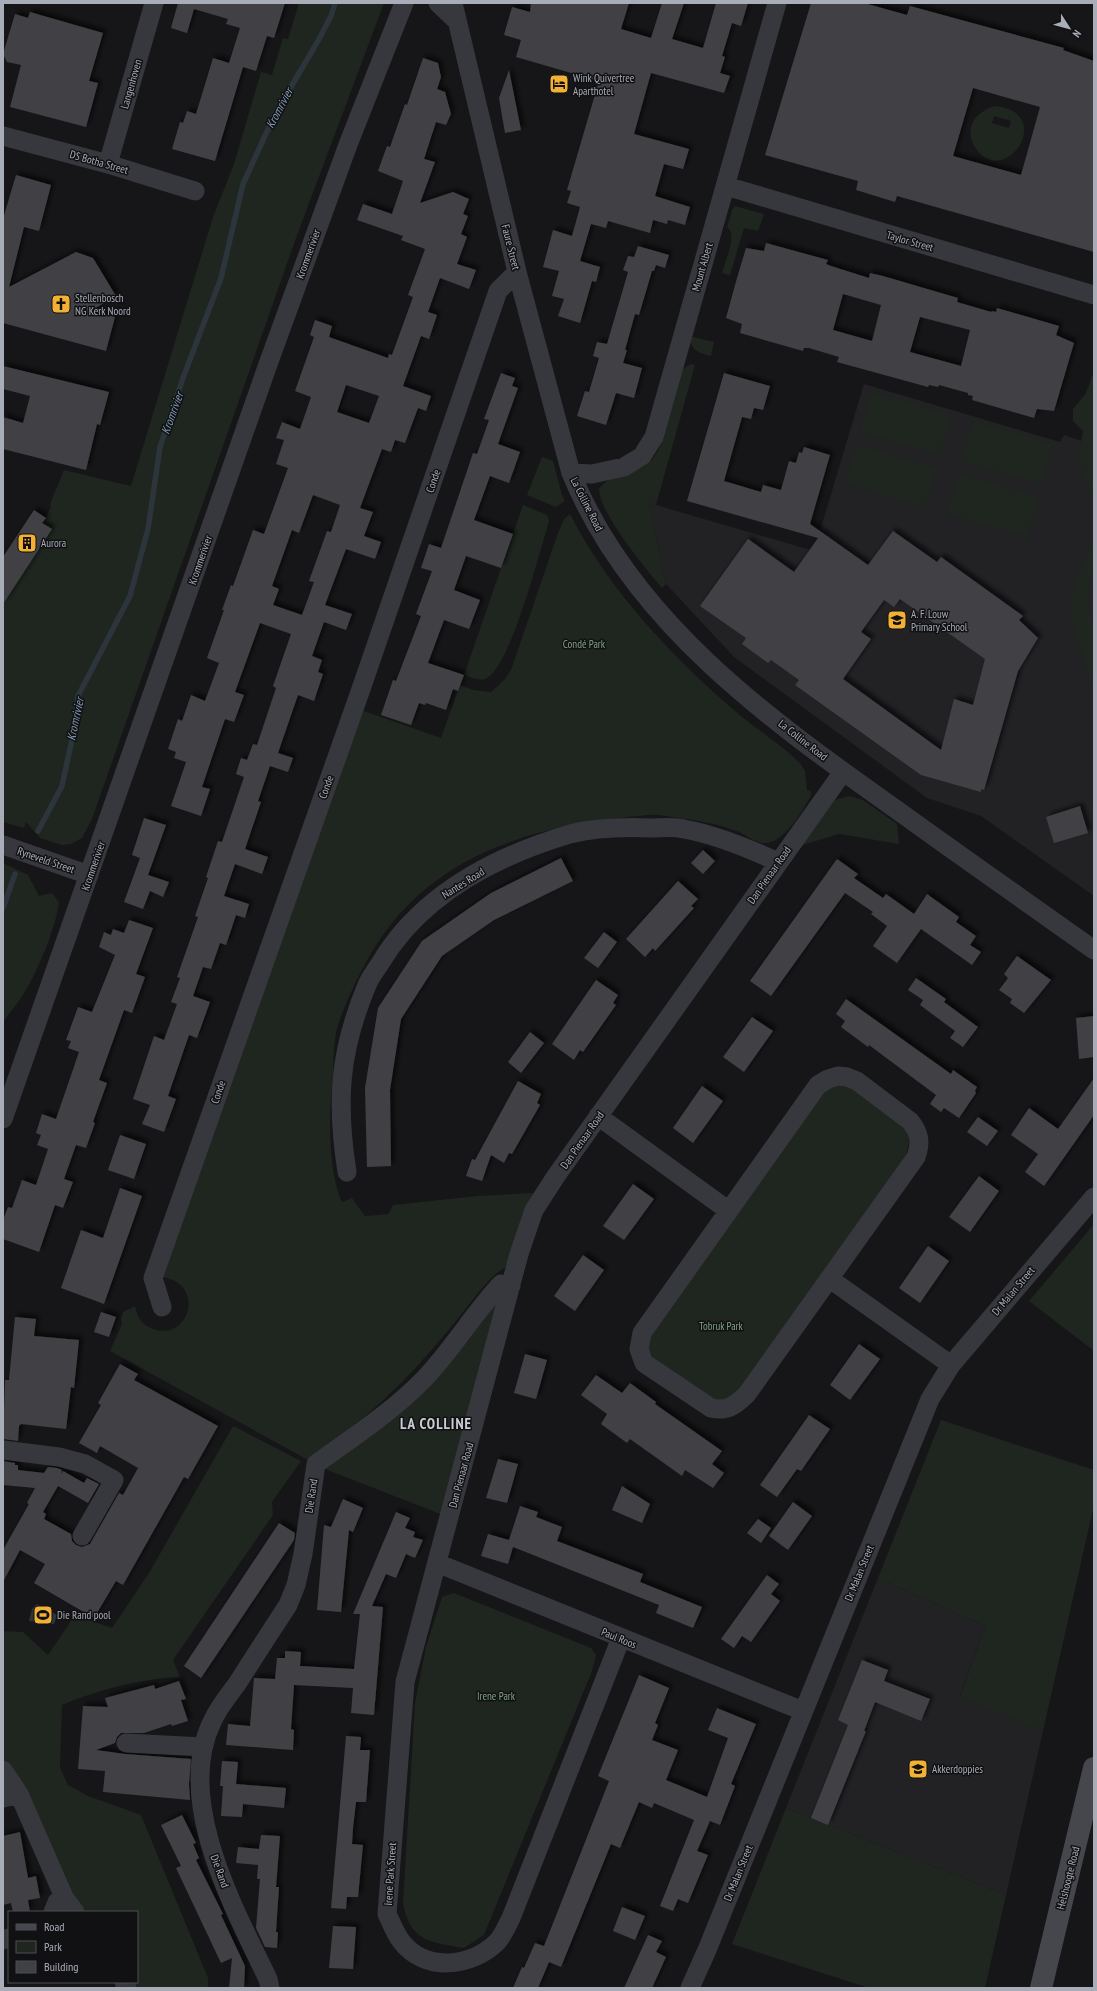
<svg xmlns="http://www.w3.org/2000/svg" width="1097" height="1991" font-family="'PT Sans Narrow',sans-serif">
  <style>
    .built { fill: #222225 }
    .green { fill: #1e261f; fill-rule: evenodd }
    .water { fill: #2c353c }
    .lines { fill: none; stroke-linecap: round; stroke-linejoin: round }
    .stream { stroke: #2c353c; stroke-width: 5.5 }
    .building { fill: #404145; fill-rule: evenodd; filter: url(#shadow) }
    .minor { stroke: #37383d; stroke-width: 19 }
    .secondary { stroke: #45474d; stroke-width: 22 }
    .labels { text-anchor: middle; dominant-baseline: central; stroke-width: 3; stroke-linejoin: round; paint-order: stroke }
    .poi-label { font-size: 11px; fill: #a8adb8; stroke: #111113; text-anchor: start }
    .street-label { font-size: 11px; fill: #a8adb8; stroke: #111113 }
    .park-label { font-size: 11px; fill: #7fa381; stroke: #111113 }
    .water-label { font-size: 12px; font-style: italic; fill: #7f9bb3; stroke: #111113 }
    .district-label { font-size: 15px; font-weight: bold; letter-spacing: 1px; fill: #c9ccd4; stroke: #111113 }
  </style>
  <defs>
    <filter id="shadow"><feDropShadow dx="3.5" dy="-3.5" stdDeviation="2" flood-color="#0009"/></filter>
  </defs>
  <rect width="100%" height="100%" fill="#161618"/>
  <path class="built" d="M864,384L1060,442L1064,435L1094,445V896L981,816L927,798L734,657L666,584L649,503L814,551Z
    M878,1578L985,1626L960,1696L1043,1731L1006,1895L786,1808Z"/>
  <path class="green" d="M299,3H384L296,238L92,819L82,838L71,844L62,845L40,838L26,822L24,828L3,822V604L51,507L50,504L64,470L131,486L213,217L234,164L261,72L272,75L283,38L288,39Z
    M996,106C1056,113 1006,189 976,149C962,130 976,110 996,106ZM994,116L1011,121L1009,128L992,123Z
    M735,206L764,214L758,231L744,228L730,275L722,273C725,261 738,235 727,227L732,210Z
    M690,336L714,342L711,356C698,353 690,350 690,336Z
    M691,364L695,365L656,505L649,503L666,584L662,588C646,569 599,513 599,489C618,465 641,482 659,449L681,370Z
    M1094,371V489L1090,490C1077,475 1079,449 1083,431L1073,421V409L1086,393Z
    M872,392L951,416L940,455L860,432Z
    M973,421L1053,444L1041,484L961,461Z
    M857,445L937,468L925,508L846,484Z
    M542,457L553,461L562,495L564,499V502L556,507L527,495Z
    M959,474L1039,497L1027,537L947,514Z
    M523,505L547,515L549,521C540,551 511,665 487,678C481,682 470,677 464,675Z
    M570,514C610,592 674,659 741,716C760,732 782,745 800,763L805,771L807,790L811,791V795C803,811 784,843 765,843C754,843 746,834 736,831C715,823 695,820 672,817C665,816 657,814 649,815C530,825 421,855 363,968C353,987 343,1008 337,1029C333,1044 334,1061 333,1075C329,1112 327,1168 342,1202L352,1198L365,1216L388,1214L393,1205L478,1196L533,1193L523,1213L508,1267C493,1270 471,1303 460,1316C431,1352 399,1388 364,1417C346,1432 326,1446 308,1460L110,1351L122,1324L121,1319L123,1312L135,1306C137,1317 142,1325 153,1329C190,1342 206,1283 162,1277L361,710L441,738L460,685L473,690L491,692L504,680L511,670L558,533L564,519Z
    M1094,542V566L1087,594V607L1094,628V692L1069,611L1075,583L1086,554Z
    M849,796L863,800L897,824L899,844L839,834L799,846L835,800Z
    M3,863L28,875L39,896L52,893L59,902C56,928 36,976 21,998C15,1007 8,1014 3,1023Z
    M837,1084L850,1087L906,1128C910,1139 910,1145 905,1156L738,1393L723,1402L711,1400L655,1361L649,1350L648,1338L823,1091Z
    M1094,1224V1351L1029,1301Z
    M497,1302L443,1515L325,1469Z
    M941,1420L1094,1470V1505L1043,1731L960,1697L985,1626L878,1578Z
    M233,1426L301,1461L272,1502L273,1515L173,1660L180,1677C139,1679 100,1689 62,1705L60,1768L68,1785L88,1796L141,1815L208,1978V1988H132L127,1982H137V1912H70L19,1785L3,1760V1631L23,1632L48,1655L75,1615L112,1628L149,1573Z
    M454,1593L591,1648L596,1655L592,1671L484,1935L464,1948C431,1942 410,1942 403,1903L415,1703L426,1647L442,1597Z
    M786,1808L1006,1895L985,1988H869L732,1944Z"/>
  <path class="water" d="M37,1604L57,1615L54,1624L29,1621L32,1609Z"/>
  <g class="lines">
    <path class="stream" d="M38,831L62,786L75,725L78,696L130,596L148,529L160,447L183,378L221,278L243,184L275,114L318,41L331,16L335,3
      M3,908L15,874"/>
  </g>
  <path class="building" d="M178,3H285L274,38L267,36L256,71L243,67L215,161L172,149L180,122L183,123L187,111L196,114L213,58L229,63L240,28L226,24L228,19L194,9L187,33L171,28Z
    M531,3H629L621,29L651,38L662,3H684L672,39L703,48L716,3H748L741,26L732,23L722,56L725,57L720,73L730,76L724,93L651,73L634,134L689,149L683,169L664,164L655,196L690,207L685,225L668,220L667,224L653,220L650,233L608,221L606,228L591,224L580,261L600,267L596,282L592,281L580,323L558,316L564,299L552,296L559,271L543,267L553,230L572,236L580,207L567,203L571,191L567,190L599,81L516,57L521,40L504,35L512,7L530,12Z
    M811,3H864L907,15L910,6L1064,48L1063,50L1094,61V252L897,196L895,202L856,190L858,181L765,155ZM973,88L1040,107L1021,175L953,156Z
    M30,12L103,33L89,81L98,83L86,127L10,107L21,65L7,62L3,54L15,14L28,18Z
    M423,58L438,63L441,77L437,89L445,92L451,114L446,125L436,122L424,159L435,162L420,203L453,192L469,199L463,214L468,216L461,234L467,237L457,264L476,270L469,289L440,278L428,312L437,315L429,339L421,336L403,386L431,396L426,411L418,408L405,443L395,440L391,452L382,449L360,508L373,512L364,536L381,542L375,559L346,549L325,605L352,614L346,630L324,622L312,656L322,660L318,672L323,674L314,701L298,695L278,753L293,758L288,772L270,766L258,801L261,802L245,849L268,857L262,874L235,864L224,896L249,904L245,918L236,915L226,945L220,943L211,969L203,967L193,996L210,1002L197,1038L189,1035L168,1096L176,1099L164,1132L142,1124L150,1105L133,1099L154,1036L164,1040L177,1004L171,1002L180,978L177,977L198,917L195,916L208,878L206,877L218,841L222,842L244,777L236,774L241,758L247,760L253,744L257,745L276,688L273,686L291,634L260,623L235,692L244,695L234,722L225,719L202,787L210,789L201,816L171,806L186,762L174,758L176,752L168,749L178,719L182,721L191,695L205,701L219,663L207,658L224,610H222L231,585L233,586L253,530L264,534L288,468L276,464L284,440L276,438L282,422L300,429L311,397L295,391L314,337L310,335L315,320L332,326L329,337L388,358L389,354L392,355L413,297L408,295L425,249L401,240L403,236L357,220L363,204L392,214L403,181L378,171L387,146L390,147L405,104L407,105ZM346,385L379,396L369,423L337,412ZM313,495L340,505L331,532L327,531L309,581L314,582L302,615L273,605L279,589L272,586L292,530L299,533Z
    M509,70L521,130L505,133L499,98Z
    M16,175L51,185L39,231L24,227L9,287L76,252L93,258L116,296L92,310L115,317L106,351L3,323V290L5,289H3V219Z
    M766,243L828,260L826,264L831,266L869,278L870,273L883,276L958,298L957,302L991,312L992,311L996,312L997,308L1059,326L1056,335L1074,343L1054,411L1037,409L1034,418L972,400L973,396L968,395V393L939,385L938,387L929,385L928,387L837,362L839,357L809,348H804L803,351L740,333L742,324L726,318L737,278L746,248L764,251ZM843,294L881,305L872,341L833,330ZM920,317L970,330L961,366L910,352Z
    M638,246L669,255L665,268L656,265L654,271H652L639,315L635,314L625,350H627L623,363L642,368L634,398L616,393L606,425L577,416L585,391L589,392L599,358L593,356L597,342L607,344L628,272L623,270L628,256L634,257Z
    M3,366L109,392L100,425L97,424L86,470L3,449V417L23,423L30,396L3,389Z
    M501,373L515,378L512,386L518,388L498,444L520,452L509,483L490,476L474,520L513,534L501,568L466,556L454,590L480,600L469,629L444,620L428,663L464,675L458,691L453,689L446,710L426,703L425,705L419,703L411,725L381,715L393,680L396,681L421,616L416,614L432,571L421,568L429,544L441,548L473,453L477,454L489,420L484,419Z
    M724,373L770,386L763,410L754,408L751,419L742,417L724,481L761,492L763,485L781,490L789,461L796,463L799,452L802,453L804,447L830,455L810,524L868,565L893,531L937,562L941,557L1023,616L1019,620L1038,638L1018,671L984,790L981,789V792L921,775L795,685L799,680L771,660L768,663L742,644L746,638L700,606L748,539L794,572L818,538L687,501ZM900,599L985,659L973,705L954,699L941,750L843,679L871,639L861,632L884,600L894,607Z
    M34,510L46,518L42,523L52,529L3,604V557Z
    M1080,806L1088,833L1054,843L1046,817Z
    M144,818L166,825L148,875L169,882L163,897L150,891L143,909L124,902L140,858L132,855Z
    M703,850L715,861L703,874L691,863Z
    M561,858L573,881L494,920L442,956L401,1019L390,1090L391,1166L367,1167L365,1088L378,1008L422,941L491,893Z
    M837,859L858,874L854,878L883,898L886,894L914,914L927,894L959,917L956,922L976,936L970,945L981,952L972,965L921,929L897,963L873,946L887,926L871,914L873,912L845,893L771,996L750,981Z
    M678,881L698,899L691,906L694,908L655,951L653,948L645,957L626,939Z
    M129,920L153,928L136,974L145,977L132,1013L124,1010L99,1080L107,1083L93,1122L95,1123L86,1148L76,1145L64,1179L73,1182L63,1208L55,1205L39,1252L3,1239V1220L8,1207L12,1208L22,1180L36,1185L48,1149L37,1145L41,1135L36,1133L42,1114L56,1119L79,1052L68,1048L71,1041L66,1040L78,1007L92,1012L115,955L99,947L104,932L111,935L113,929L124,933Z
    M604,932L617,942L598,968L584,958Z
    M1017,956L1051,980L1024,1013L1010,1003L1012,999L999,990L1008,978L1004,974Z
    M916,978L946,999L944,1002L978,1027L963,1047L950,1038L955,1031L920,1005L923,1000L908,990Z
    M596,980L618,995L613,1003L616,1005L583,1052L580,1050L574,1060L552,1044Z
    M846,999L951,1074L953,1070L977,1087L975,1091L976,1093L959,1118L944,1108L941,1112L930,1104L936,1095L869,1045L868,1047L841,1027L845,1021L836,1014Z
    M1094,1016V1057L1079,1059L1076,1018Z
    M752,1017L773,1031L744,1072L723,1057Z
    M530,1032L544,1043L521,1073L508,1062Z
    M1094,1078V1115L1044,1186L1025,1172L1038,1154L1011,1135L1029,1108L1058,1129Z
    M518,1081L541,1094L537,1103L540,1105L512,1154L509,1153L504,1163L491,1155L482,1181L466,1176L472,1159L475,1160Z
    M702,1086L723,1101L693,1143L673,1128Z
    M978,1117L998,1131L987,1146L967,1132Z
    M120,1135L146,1144L134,1179L108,1170Z
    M979,1176L999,1191L970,1232L949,1217Z
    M633,1184L654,1199L624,1240L603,1226Z
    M120,1188L142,1196L104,1304L61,1288L81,1230L103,1238Z
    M928,1246L949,1261L920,1303L899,1288Z
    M583,1255L604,1270L575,1311L554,1296Z
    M101,1312L116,1317L109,1337L94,1332Z
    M15,1317L36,1319L34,1336L79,1340L74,1388L71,1387L66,1429L21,1424L19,1426L18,1441L3,1439L5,1380H9Z
    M859,1344L880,1359L850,1400L830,1385Z
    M525,1354L547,1360L536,1399L514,1393Z
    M120,1364L138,1374L134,1380L218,1426L188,1479L184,1477L123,1585L116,1581L94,1618L34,1583L45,1564L20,1550L3,1582V1550L29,1504L27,1503L35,1488L3,1485V1461L15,1463V1465H18V1470L44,1473L48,1467L57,1468L62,1470L61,1474L63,1471L84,1483L87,1478L99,1484L88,1503L58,1486L43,1512L46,1514L44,1519L71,1534L72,1541L76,1545L82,1547L90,1544L119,1493L123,1495L138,1468L100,1446L97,1453L79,1443L101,1405L98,1403Z
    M596,1375L622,1393L630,1383L656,1402L655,1404L722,1451L712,1464L724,1473L713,1488L685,1470L682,1476L630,1439L627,1443L601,1424L607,1414L581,1395Z
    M809,1415L830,1429L801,1471L797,1469L777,1497L760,1485Z
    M498,1459L518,1464L507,1503L486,1498Z
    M622,1486L650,1504L642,1523L612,1510Z
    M343,1499L363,1508L353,1532L349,1530L341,1612L317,1610L324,1525L331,1527Z
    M793,1502L812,1516L788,1550L769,1536Z
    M520,1506L538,1512L536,1517L562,1527L557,1541L643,1574L640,1582L702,1607L693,1628L656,1613L659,1605L513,1547L508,1564L481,1556L488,1534L509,1540Z
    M396,1512L410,1518L405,1528L415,1532L413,1537L423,1540L415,1558L406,1554L396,1578L386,1574L372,1606L383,1607L374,1715L351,1713L353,1688L294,1685L291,1729L294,1730L293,1750L226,1745L228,1724L250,1726L254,1678L275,1679L277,1658H285V1651L301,1652L300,1666L354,1669L360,1614H353Z
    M758,1519L771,1528L761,1543L747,1533Z
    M279,1523L295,1533L294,1540L201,1678L184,1666Z
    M767,1575L779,1584L771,1594L780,1601L751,1642L742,1636L734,1648L721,1639Z
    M862,1660L888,1670L884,1681L930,1699L921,1721L875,1702L864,1731H866L828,1825L811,1818L848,1725L838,1720Z
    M639,1675L669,1688L655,1723L658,1725L652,1740L678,1750L666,1780L707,1797L728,1738L708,1730L717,1708L756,1724L731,1784L735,1786L720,1825L710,1821L697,1851L708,1855L688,1903L678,1899L673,1911L660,1906L694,1820L654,1803L652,1808L639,1802L620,1848L611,1844L561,1967L549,1962L538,1988H513L522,1967L524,1968L535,1943L544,1946L576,1865L609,1781L598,1776Z
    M179,1681L186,1699L181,1700L188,1721L172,1726L171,1724L144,1733H121L117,1737L115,1743L96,1750L125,1754L191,1759L189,1784L190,1800L103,1792L105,1771L78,1769L83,1706L108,1707L105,1698L154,1685L155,1689Z
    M346,1736L361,1737L360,1750H370L366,1802H356L353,1828L352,1844L363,1845L358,1897H347L346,1909L331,1908Z
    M222,1761L238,1762L236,1784L286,1788L284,1808L243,1804L242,1817L221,1816L223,1786H220Z
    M182,1815L196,1843L193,1844L199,1858L196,1860L223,1914L221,1915L245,1966L244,1988H229L232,1958L221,1963L176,1868L181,1866L161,1825Z
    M20,1832L28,1878L36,1876L40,1898L28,1900L30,1912H13L11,1903L3,1905V1836Z
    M261,1835L280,1836L276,1887H279L276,1932H278L277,1948L265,1947L256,1928L260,1879H257L258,1865L236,1863L238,1847L259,1849Z
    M622,1907L645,1916L635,1940L613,1931Z
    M333,1926L356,1927L353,1969L329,1968Z
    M648,1935L662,1941L656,1952L666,1957L652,1988H624Z"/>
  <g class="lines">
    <path class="minor" d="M438,3L457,21
      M453,3L517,272L571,473C632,622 770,720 897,810C962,857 1028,903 1094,950
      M3,136L108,164L195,191
      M108,164L154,3
      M726,186L1094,295
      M571,473L592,474L624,467L642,456L654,437L777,3
      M3,845L89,875
      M838,1076L847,1077L857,1081L910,1121C920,1133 921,1143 916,1157L747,1394C736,1405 727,1412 711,1408L644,1363L639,1349L642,1333L818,1085L828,1079Z
      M598,1116L729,1211
      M3,1119L267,367L349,142L404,3
      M347,1172C336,1102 339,1052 367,985C370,977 376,970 381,962C422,894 496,856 570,834C594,828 626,827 650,828C661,828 673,826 684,829C717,835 748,848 778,862
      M830,1279L951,1365
      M162,1307L153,1278L361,689L498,291L517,272
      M3,1450L59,1457L85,1464L114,1480L82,1536
      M437,1563L803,1711
      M621,1638L511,1918C507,1925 503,1936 497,1942C472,1967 425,1973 401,1941C395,1933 391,1922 387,1914L405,1682L519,1254L534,1210L556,1176L843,772
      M126,1743L203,1747
      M3,1770L19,1794L64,1897L75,1912
      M3,1798L19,1794
      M53,1912L57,1902L64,1897
      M3,1940L9,1938
      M124,1982L127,1988
      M270,1988L268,1979C234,1908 174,1800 212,1722C218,1708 228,1696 237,1684C254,1657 271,1631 288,1605L296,1585L303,1554L316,1464C353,1437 392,1412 424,1379C452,1350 473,1314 501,1284L511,1286
      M690,1988L707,1950L930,1399L951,1365L1094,1197"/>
    <path class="secondary" d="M1041,1988L1094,1768"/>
  </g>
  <defs>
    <symbol id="hotel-square" viewBox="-11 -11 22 22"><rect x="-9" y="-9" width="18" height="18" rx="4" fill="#f2b134" stroke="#111113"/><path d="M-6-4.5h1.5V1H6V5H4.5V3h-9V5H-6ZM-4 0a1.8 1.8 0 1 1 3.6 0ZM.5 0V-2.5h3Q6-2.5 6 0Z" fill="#111"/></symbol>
    <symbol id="church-square" viewBox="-11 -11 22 22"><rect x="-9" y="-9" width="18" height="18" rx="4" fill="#f2b134" stroke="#111113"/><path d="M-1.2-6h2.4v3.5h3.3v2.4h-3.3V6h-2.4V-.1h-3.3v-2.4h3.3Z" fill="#111"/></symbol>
    <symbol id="building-square" viewBox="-11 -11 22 22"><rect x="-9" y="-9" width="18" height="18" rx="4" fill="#f2b134" stroke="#111113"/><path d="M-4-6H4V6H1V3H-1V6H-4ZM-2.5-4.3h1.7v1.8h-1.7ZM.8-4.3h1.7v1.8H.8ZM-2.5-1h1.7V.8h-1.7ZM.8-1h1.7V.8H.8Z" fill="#111"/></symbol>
    <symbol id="school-square" viewBox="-11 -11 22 22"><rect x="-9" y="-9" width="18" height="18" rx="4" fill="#f2b134" stroke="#111113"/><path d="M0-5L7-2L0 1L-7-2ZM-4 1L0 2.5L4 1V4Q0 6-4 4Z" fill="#111"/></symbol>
    <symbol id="stadium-square" viewBox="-11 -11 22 22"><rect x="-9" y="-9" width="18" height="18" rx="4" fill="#f2b134" stroke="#111113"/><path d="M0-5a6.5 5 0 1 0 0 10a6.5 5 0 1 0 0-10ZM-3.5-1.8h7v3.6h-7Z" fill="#111"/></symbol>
  </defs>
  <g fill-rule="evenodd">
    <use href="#hotel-square" x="548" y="73" width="22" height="22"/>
    <use href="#church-square" x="50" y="293" width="22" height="22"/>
    <use href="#building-square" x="16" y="532" width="22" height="22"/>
    <use href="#school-square" x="886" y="609" width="22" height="22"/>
    <use href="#stadium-square" x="32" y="1604" width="22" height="22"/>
    <use href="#school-square" x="907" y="1758" width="22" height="22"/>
  </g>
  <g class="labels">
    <g class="poi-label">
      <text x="573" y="78">Wink Quivertree<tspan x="573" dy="13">Aparthotel</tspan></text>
      <text x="75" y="298">Stellenbosch<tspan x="75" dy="13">NG Kerk Noord</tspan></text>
      <text x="41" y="543">Aurora</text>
      <text x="911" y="614">A. F. Louw<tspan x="911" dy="13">Primary School</tspan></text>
      <text x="57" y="1615">Die Rand pool</text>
      <text x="932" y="1769">Akkerdoppies</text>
    </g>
    <g class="street-label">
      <text transform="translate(131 84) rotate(-74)">Langenhoven</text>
      <text transform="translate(99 162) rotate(16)">DS Botha Street</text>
      <text transform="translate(910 241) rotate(16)">Taylor Street</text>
      <text transform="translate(511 247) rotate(76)">Faure Street</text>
      <text transform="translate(308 254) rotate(-70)">Krommerivier</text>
      <text transform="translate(702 267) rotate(-74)">Mount Albert</text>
      <text transform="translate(433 481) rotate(-71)">Conde</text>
      <text transform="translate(587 504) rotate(63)">La Colline Road</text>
      <text transform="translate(200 560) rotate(-71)">Krommerivier</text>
      <text transform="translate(803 740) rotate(38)">La Colline Road</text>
      <text transform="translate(326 787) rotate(-70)">Conde</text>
      <text transform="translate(46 860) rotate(19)">Ryneveld Street</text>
      <text transform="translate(93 866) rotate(-71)">Krommerivier</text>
      <text transform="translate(769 875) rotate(-55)">Dan Pienaar Road</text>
      <text transform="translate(463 883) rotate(-32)">Nantes Road</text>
      <text transform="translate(218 1092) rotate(-71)">Conde</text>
      <text transform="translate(582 1140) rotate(-55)">Dan Pienaar Road</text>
      <text transform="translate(1013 1291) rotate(-50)">Dr Malan Street</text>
      <text transform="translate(461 1475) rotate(-75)">Dan Pienaar Road</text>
      <text transform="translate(311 1496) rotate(-82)">Die Rand</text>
      <text transform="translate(859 1573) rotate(-68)">Dr Malan Street</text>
      <text transform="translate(619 1638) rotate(22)">Paul Roos</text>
      <text transform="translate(220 1871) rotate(70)">Die Rand</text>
      <text transform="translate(738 1873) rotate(-68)">Dr Malan Street</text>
      <text transform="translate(390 1874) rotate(-86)">Irene Park Street</text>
      <text transform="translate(1068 1878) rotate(-76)">Helshoogte Road</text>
    </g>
    <g class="park-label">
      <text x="584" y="644">Condé Park</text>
      <text x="721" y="1326">Tobruk Park</text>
      <text x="496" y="1696">Irene Park</text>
    </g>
    <g class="water-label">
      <text transform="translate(279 108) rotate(-62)">Kromrivier</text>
      <text transform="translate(172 413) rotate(-70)">Kromrivier</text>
      <text transform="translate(75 719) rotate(-78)">Kromrivier</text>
    </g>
    <g class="district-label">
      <text x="436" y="1423">LA COLLINE</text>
    </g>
  </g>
  <rect width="1097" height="1991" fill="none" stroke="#a8adb8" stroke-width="8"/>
  <rect x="8" y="1911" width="130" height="72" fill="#111113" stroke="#4d4f55"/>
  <rect x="16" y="1924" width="20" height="6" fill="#45474d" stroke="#4d4f55"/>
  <text x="44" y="1931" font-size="12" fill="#a8adb8">Road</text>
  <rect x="16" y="1941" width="20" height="12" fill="#1e261f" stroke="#4d4f55"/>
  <text x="44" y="1951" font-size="12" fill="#a8adb8">Park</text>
  <rect x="16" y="1961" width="20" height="12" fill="#404145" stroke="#4d4f55"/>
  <text x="44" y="1971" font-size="12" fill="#a8adb8">Building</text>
  <g transform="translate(1069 28) rotate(126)" stroke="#111113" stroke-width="3" paint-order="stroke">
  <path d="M0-3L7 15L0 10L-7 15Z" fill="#a8adb8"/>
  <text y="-6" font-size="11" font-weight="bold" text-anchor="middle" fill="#a8adb8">N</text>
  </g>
</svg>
